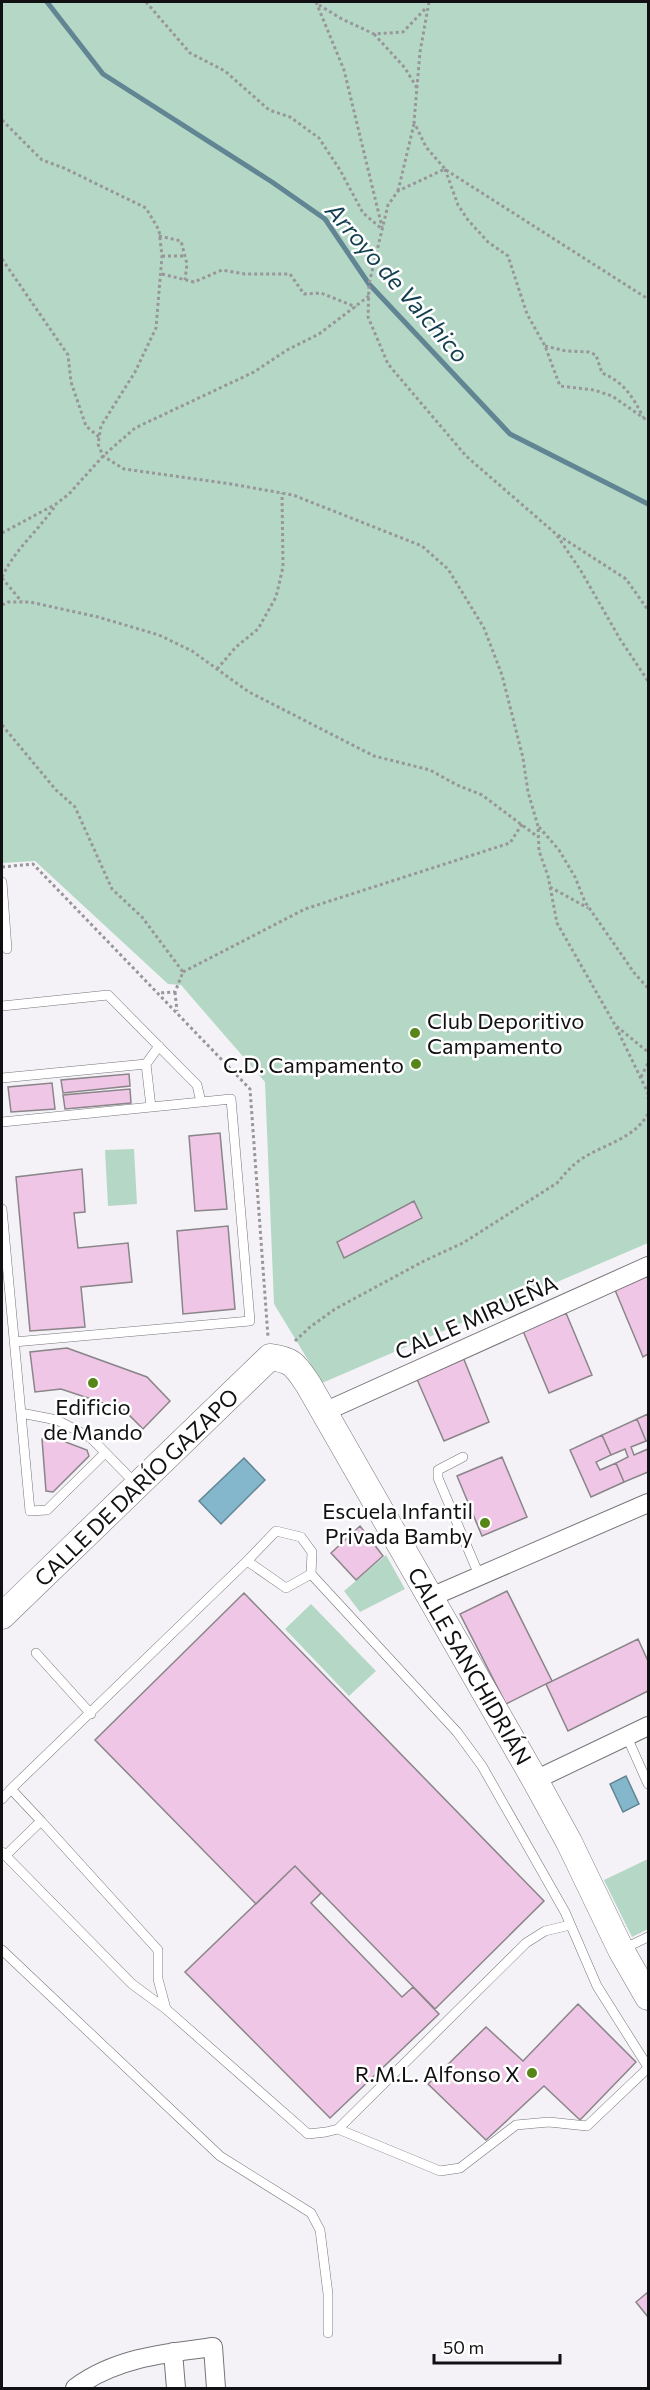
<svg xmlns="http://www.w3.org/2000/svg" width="650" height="2390" font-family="Commissioner,sans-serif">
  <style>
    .green { fill: #b5d8c6 }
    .water { fill: #84b7cc; stroke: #628594; stroke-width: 1.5 }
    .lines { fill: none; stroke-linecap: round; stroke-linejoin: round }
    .stream { stroke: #628594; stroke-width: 5 }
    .building { fill: #efc6e5; stroke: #898588; stroke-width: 1.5 }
    .lane-casing { stroke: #777579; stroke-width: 10 }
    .street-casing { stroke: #777579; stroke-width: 20 }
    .secondary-casing { stroke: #777579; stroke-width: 27 }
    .path { stroke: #98969a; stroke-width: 3; stroke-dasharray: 3 3; stroke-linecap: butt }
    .lane { stroke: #fff; stroke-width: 9 }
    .street { stroke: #fff; stroke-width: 18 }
    .secondary { stroke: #fff; stroke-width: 26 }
    .poi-dot { fill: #568518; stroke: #fff; stroke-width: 2 }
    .labels { text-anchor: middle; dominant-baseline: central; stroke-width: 5; stroke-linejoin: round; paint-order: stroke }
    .poi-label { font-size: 22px; fill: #111012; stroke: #fff; text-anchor: end }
    .street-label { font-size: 22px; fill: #111012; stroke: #fff }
    .water-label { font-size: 24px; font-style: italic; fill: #123f4f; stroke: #fff }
  </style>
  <rect width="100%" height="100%" fill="#f4f2f7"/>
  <path class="green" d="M2,2H648V1243L322,1383L274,1304L265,1082L181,985L168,984L35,861L2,863Z
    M134,1149L137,1204L108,1206L105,1150Z
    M386,1555L405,1589L360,1612L344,1591Z
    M311,1604L376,1671L349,1696L285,1629Z
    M648,1859V1929L632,1937L604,1880Z"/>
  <path class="water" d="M244,1458L265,1480L221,1524L199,1501Z
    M626,1776L639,1804L623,1812L610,1784Z"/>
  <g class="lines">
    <path class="stream" d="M47,2L103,74L272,182L325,219L369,284L510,434L648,504"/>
  </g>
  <path class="building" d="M129,1074L130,1086L63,1093L61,1080Z
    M52,1083L55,1109L11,1112L8,1087Z
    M130,1089L131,1103L65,1109L63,1095Z
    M220,1133L227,1209L195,1211L189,1136Z
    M82,1169L85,1212L74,1213L78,1248L128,1243L132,1282L81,1287L85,1327L30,1331L16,1177Z
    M414,1201L422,1218L344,1258L337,1242Z
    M228,1226L235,1309L183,1314L177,1231Z
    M648,1276V1354L643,1357L615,1290Z
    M566,1313L592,1375L549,1393L523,1331Z
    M67,1348L147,1377L170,1401L143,1429L124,1410L61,1389L35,1392L30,1352Z
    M463,1357L489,1422L444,1441L416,1377Z
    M648,1414V1440L646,1441L637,1419Z
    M637,1419L646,1441L631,1447L634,1455L648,1449V1472L624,1482L616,1463L628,1457L625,1449L611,1455L602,1435Z
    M47,1435L87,1450L89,1456L53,1492L46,1491L42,1439Z
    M602,1435L611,1455L596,1462L600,1470L616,1463L624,1482L591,1497L570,1450Z
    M502,1457L527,1517L482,1536L457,1476Z
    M360,1526L383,1556L356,1580L331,1553Z
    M507,1591L552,1681L506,1704L460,1614Z
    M244,1593L544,1901L435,2009L295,1866L256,1904L95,1740Z
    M638,1639L648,1661V1691L568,1731L546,1684Z
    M295,1866L321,1893L311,1903L402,1997L413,1987L439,2014L330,2118L185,1972Z
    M578,2004L636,2062L580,2120L544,2086L486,2140L428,2084L486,2027L523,2061Z
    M648,2292V2317L636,2302Z"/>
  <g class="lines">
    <defs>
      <path id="lane" d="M2,882L7,949
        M2,1006L108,995L197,1085L201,1102
        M2,1078L146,1064
        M151,1107L146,1064L159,1046
        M2,1122L231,1099L250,1321L14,1342
        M2,1209L30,1511L47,1510L105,1453
        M21,1413L57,1420L91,1438L136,1484
        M463,1457L438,1470V1478L479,1575
        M247,1561L276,1531L301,1537L312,1552L311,1574
        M36,1653L91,1714
        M627,1737L648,1784
        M11,1789L247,1561L286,1588L311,1574L457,1732L482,1766L565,1912L597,1986L648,2067
        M2,1799L11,1789L41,1821L5,1856
        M41,1821L158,1950V1979L166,2009
        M2,1852L132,1984L166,2009L308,2134L326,2132L338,2129L526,1943L545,1931L570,1925
        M623,1949L648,1937
        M2,1950L220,2156L311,2213L320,2230L328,2294V2333
        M338,2129L440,2171L460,2168L516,2125L549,2122L587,2126L648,2068"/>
      <path id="street" d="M324,1412L648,1266
        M431,1597L648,1503
        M535,1780L648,1726
        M173,2352L176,2388
        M75,2388C115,2358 165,2353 213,2347L216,2388"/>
      <path id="secondary" d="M2,1616L270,1357C293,1360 295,1365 308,1384L535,1780L569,1842L621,1950L648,1997"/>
    </defs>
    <use href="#lane" class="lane-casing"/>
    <use href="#street" class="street-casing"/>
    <use href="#secondary" class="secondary-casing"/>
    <path class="path" d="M146,2L190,53L225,71L269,110L290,117L319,138L340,170L363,213L382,229
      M316,2L344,70L382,227
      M429,2L420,52L414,122L426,147L445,169L398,191L388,205L369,284L368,317L388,364L466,456L556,534L581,571L620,639L648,681
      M319,5L342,19L374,34L403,32L426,8
      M374,34L405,68L417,88
      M2,120L42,160L64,168L146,208L159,230L162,256L156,328L135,372L101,426L98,444L103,456L124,469L231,484L293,495L422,546L448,569L484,628L502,675L523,758L528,792L538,826L539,851L548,876L557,923L615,1025L648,1052
      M445,169L458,205L468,220L488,242L508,256L527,314L545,346L560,386L594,390L612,396L648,421
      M446,170L648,299
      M398,191L414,124
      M159,236L181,241L187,264L185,280
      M162,256H184
      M2,259L68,355L71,382L86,426L99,437
      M162,274L194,282L222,270L245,274H290L304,294L321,293L356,307
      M545,346L566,351L589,352L596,355L602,373C624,382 633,397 643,417
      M2,533L56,504L69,494L103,456L135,428L254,372L287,350L319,334L369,296
      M558,535L626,579L648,610
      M2,577C15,549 38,531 55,506
      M2,578L22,602
      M2,605L8,602H30L98,617L159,635L192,651L249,692L374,756L430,770L457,785L482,795L538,837
      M217,669L236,647L258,629L276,597L283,567L282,493
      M2,725L56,790L75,807L112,889L142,917L183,972L175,992L159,993
      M539,827L559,850L575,877L585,902L635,974L648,988
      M2,867L33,864L250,1089L268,1337
      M550,887L588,908
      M183,972L305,909L510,843L522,824
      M175,992L177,1011
      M616,1027L648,1093V1099
      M641,1077L648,1063
      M295,1341L310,1327L335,1309L424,1261L463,1243L557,1183C564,1175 570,1167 580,1160C603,1144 633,1140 648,1114"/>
    <use href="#lane" class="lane"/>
    <use href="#street" class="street"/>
    <use href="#secondary" class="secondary"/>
  </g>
  <g class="poi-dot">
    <circle cx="415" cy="1033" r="6"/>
    <circle cx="416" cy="1064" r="6"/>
    <circle cx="93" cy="1383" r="6"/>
    <circle cx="485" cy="1523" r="6"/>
    <circle cx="532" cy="2073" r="6"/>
  </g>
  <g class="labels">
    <g class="poi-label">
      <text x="427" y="1020" text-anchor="start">Club Deporitivo<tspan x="427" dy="25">Campamento</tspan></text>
      <text x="404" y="1064">C.D. Campamento</text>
      <text x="93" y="1406" text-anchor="middle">Edificio<tspan x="93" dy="25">de Mando</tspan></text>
      <text x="473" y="1510">Escuela Infantil<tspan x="473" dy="25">Privada Bamby</tspan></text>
      <text x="520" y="2073">R.M.L. Alfonso X</text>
    </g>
    <g class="street-label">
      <text transform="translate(476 1317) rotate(-24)">CALLE MIRUEÑA</text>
      <text transform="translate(136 1487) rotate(-44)">CALLE DE DARÍO GAZAPO</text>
      <text transform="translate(470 1666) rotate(60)">CALLE SANCHIDRIÁN</text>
    </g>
    <g class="water-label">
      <text transform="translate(398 282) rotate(49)">Arroyo de Valchico</text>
    </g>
  </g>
  <rect width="650" height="2390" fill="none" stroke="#111012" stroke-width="6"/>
  <path d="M434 2354v9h126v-9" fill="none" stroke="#111012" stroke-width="3"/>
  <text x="443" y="2354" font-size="18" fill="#111012" stroke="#ffffff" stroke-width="4.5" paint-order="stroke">50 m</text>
</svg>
